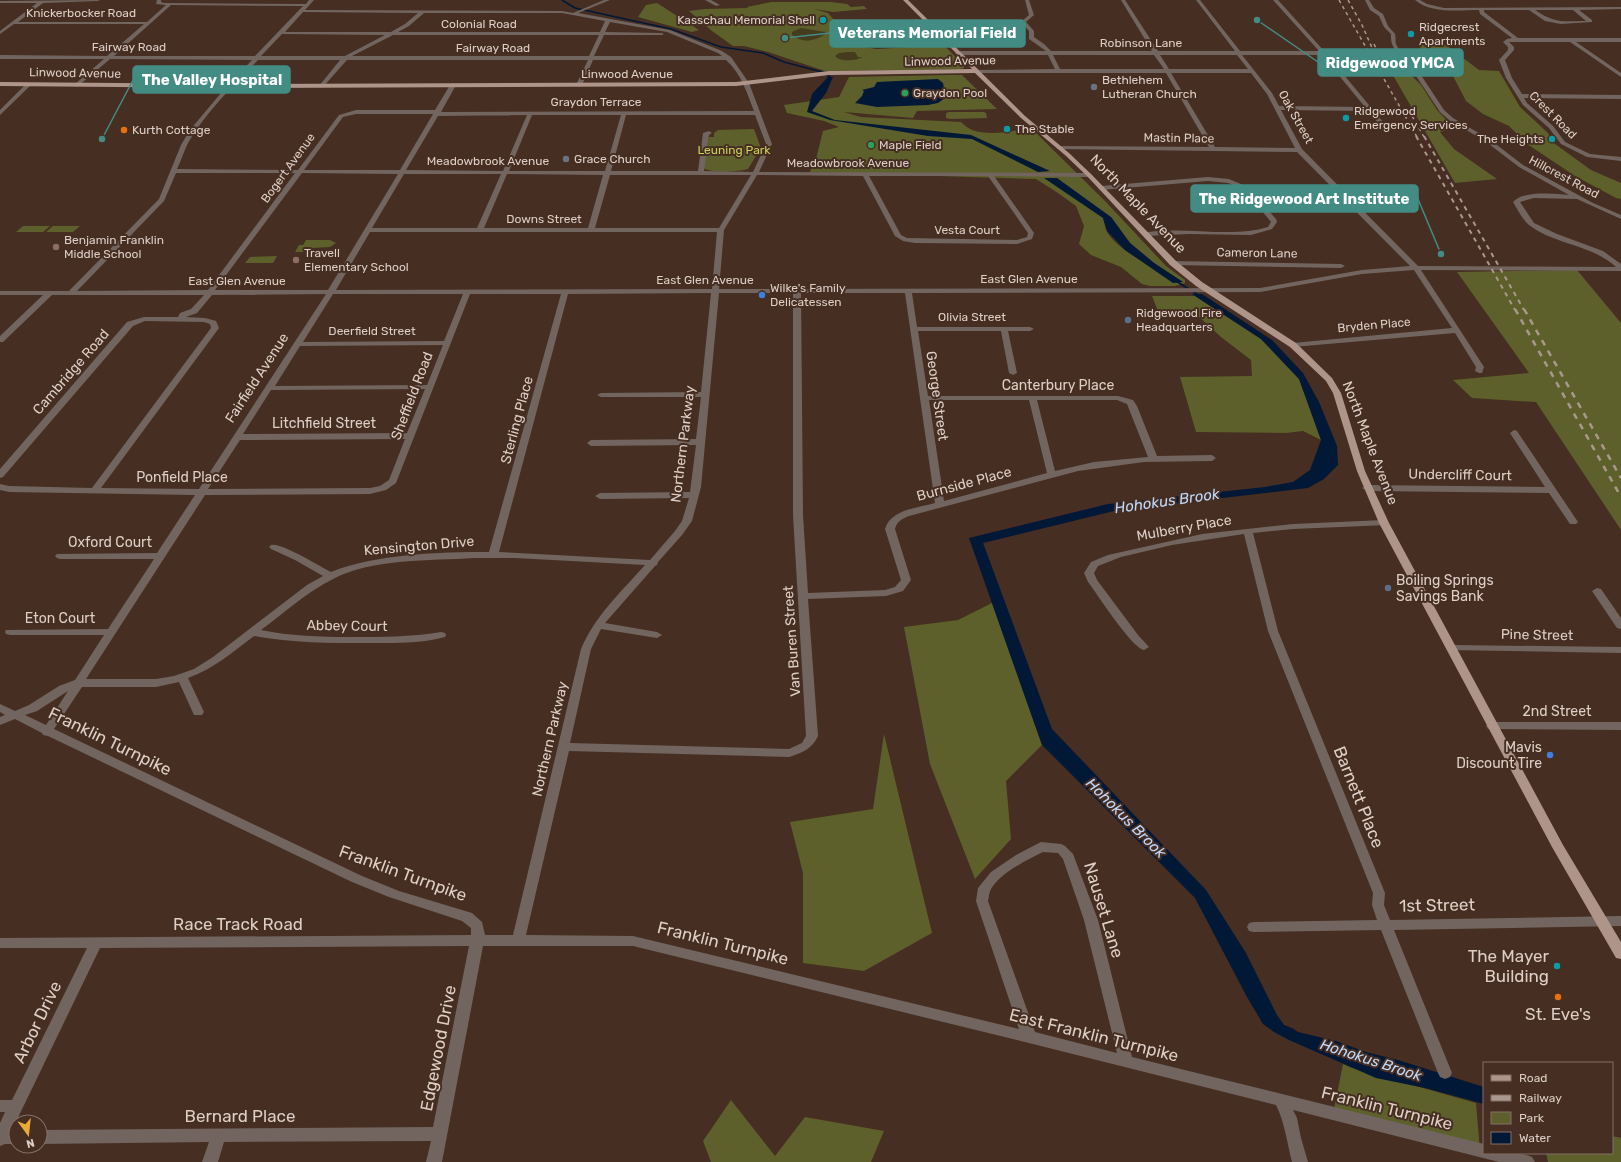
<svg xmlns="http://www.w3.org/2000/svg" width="1621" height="1162" font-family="Rubik,sans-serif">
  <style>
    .green { fill: #5d602a; fill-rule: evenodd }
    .sand { fill: #443c1c }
    .water { fill: #021837 }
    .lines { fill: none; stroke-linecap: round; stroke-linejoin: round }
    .stream-far1 { stroke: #021837; stroke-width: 1.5 }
    .stream { stroke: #021837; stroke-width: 2 }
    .minor { fill: #72655f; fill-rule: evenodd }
    .major { fill: #ae9489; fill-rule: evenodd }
    .rail-far2 { stroke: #aa988e; stroke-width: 1.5; stroke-dasharray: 3.5 3.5; stroke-linecap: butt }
    .rail-far1 { stroke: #aa988e; stroke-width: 2; stroke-dasharray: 4.5 4.5; stroke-linecap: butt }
    .rail { stroke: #aa988e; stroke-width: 2.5; stroke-dasharray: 6 6; stroke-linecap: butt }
    .culture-dot { fill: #0f9aa8; stroke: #462e22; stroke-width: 1.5 }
    .worship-dot { fill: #6b7280; stroke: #462e22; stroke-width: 1.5 }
    .leisure-dot { fill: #2e9e5b; stroke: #462e22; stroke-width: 1.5 }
    .food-dot { fill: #e8710a; stroke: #462e22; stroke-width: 1.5 }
    .education-dot { fill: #8d6e63; stroke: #462e22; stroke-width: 1.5 }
    .shop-dot { fill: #3f7fe0; stroke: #462e22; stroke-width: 1.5 }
    .service-dot { fill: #5c6f8a; stroke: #462e22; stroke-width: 1.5 }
    .labels { text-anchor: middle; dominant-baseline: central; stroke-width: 4; stroke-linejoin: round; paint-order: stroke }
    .far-street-label { font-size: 12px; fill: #decec6; stroke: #462e22 }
    .far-poi-label { font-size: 12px; fill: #decec6; stroke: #462e22; text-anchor: start }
    .far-park-label { font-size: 12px; fill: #cad15b; stroke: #462e22 }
    .street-label { font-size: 14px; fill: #decec6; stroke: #462e22 }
    .poi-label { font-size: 14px; fill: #decec6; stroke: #462e22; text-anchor: start }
    .water-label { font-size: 15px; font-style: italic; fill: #bfd9fc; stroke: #462e22 }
    .near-street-label { font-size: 17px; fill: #decec6; stroke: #462e22 }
    .near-poi-label { font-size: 17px; fill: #decec6; stroke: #462e22; text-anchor: end }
    .leader { fill: none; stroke: #438c84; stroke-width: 1.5 }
    .callout-dot { fill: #438c84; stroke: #462e22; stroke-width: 1.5 }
    .callout { fill: #438c84; stroke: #438c84; stroke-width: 1.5 }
    .callout-label { font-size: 15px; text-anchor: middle; font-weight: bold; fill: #fff }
  </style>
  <rect width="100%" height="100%" fill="#462e22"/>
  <path class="green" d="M771,2H831L847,4L851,7L864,6L867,9L833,12L814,9L828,13L856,46L877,49L944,45L964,66V68L960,69L825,71L768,52L744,46H733L712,31L689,11L705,9L748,8L747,7Z
    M657,3L699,30L692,32L638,17L646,5Z
    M917,19L940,41V42L899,45L897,43L921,41L922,39L916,33H909L905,29L912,27L903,28L900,25L905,21Z
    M1419,44L1446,45L1479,70L1499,71L1520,107L1548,133L1551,141L1591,170L1621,183V199L1616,198L1575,176L1527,144L1509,126L1483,114L1466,101L1453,76L1437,64L1410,74L1421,85L1437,110L1454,128L1440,132L1454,149L1497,179L1455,183L1390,70L1395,68H1425L1428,58L1423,54Z
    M949,75H962L997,109L917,111L913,118L844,112L861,117L961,122C964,125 968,128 972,130C990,136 1012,132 1030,127L1105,201L1166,266L1185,280V283L1175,286H1150L1142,284L1121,267L1091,255L1079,244L1084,226L1076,206L1058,193L1036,179L810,172L814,159H816L823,131L839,127L824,121L787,113L784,105L839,97L849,77ZM1111,217L1130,243L1154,263L1183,282C1161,271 1117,252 1106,230C1105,226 1104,222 1103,218Z
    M949,112H984L986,113L987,118L950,119L946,118V113Z
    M754,129L761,148L748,169C739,172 710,173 703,168L709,137H714V133L718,130Z
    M23,226H50L43,232H16Z
    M53,226H80L73,232H46Z
    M306,240H330L336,243L330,247L311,248L306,252H295L299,245H303Z
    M277,256L273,263H245L250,257Z
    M1577,270L1621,323V530L1536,402L1472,398L1453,380L1529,373L1457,272Z
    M1152,296H1195L1261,339L1299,379L1321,440L1303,431L1286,433L1196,432L1180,377L1252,376L1251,360L1221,337L1196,314L1160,316Z
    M992,603L1042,745L1006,781L1011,839L975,879L930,764L904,627L958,620Z
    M884,734L932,933L864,971L803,963V873L790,822L873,809Z
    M1343,1064L1352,1068L1476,1103L1480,1151L1333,1114Z
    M731,1100L775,1156L805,1117L884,1131L871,1162H711L703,1141Z
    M1612,1136L1621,1138V1162H1548L1546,1153H1612Z"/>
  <path class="sand" d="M801,28L825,32L827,33C816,40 805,45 792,35V32Z
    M848,52H855L858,57H862C857,61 839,62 835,56L839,53Z"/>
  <path class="water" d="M828,77H833L826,93L812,111L835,120L971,135L1050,171L1038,172L972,139L928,136L830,120L807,112L812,94Z
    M938,79L943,83L944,88L949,95L938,103L928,105L877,107L855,103L862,96L864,91L862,90L874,87L877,82Z
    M1044,178H1057L1111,217L1130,243L1154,263L1183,282L1173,283L1125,250L1107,231L1103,218Z
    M1192,294H1202L1272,340L1303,373L1319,402L1337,446L1338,465L1324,479L1308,488L1118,510L983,543L1052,729L1206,890L1246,953L1277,1015L1284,1025L1292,1028L1298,1032L1336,1041L1366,1052L1398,1060L1484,1087V1104L1425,1088L1376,1078L1289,1040L1274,1032L1263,1024L1247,997L1195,898L1042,745L969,538L1108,504L1265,487L1293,482L1310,470L1321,440L1299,379L1261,339Z"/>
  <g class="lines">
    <path class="stream-far1" d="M562,0L575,8L671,29L721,47L763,53L784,62L822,72L830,77L829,79"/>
    <path class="stream" d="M1176,281L1200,296"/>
    <path class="minor" d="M100,0L98,1L43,3L18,22H147L166,5L156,4L157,0H161V2L164,3L306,4L309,0H314L305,10L562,11L573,13L604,0H610L578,13L670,30L722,51L731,57L749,83L772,144L759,172L1089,173L1092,175L1089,177L994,176L1034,233L1032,239L1017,244L915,243L903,241L895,236L863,176L757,175L724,230L719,289L1260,288L1362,270L1410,266L1297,152L1057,149V147L1059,146L1209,147L1166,73H976L974,72V70L1055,69L1048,55H958L955,53L958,51H1046L1029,39V31L1021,22L1029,15L1025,0H1029L1034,15L1026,22L1034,31V37L1044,44L1051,51H1152L1121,0H1125L1158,51H1235L1196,0H1200L1240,51H1319L1273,0H1278L1325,52L1383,122L1378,123L1368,111L1281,110L1302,149L1418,266L1616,267C1591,244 1555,245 1529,225C1522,219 1518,210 1513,202C1524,190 1554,194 1569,195L1519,167L1485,141L1449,120L1440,112L1412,70L1411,64C1400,54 1390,50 1391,34L1384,27L1379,16L1370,10L1365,0H1369L1374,8L1383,14L1388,26L1395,34C1396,37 1395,41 1396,44C1400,55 1417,56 1417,69L1444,110L1453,118L1489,139L1523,165L1593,203L1621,215V219L1577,199L1534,198L1520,202L1534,223L1557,234L1603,251L1621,264V271L1421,270L1484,367L1482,373H1479L1475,371L1476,367L1455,333L1293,347L1289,345L1293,343L1452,328L1414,270L1362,274L1260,292L912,293L917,327H1030L1034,329L1030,331H1008L1017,373L1013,375L1009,373L1001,331H918L928,396H1118L1133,400L1137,406L1157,456L1212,455L1216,458L1212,461L1144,462L1078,471L909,516C902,519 897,521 895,529L911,580L903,591L886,596L808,599L818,736C812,749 802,753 789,757L569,751L526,935L633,936L1019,1029L976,901L978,888L991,872L1016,855L1037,844L1041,842L1061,844L1065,846L1073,854L1098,920L1132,1057L1484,1144V1153C1500,1153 1517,1151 1532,1157L1535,1162H1499L1293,1110L1297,1118L1301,1138L1308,1162H1292C1287,1143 1285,1123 1276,1105L1029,1043L633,946H483L442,1162H426L431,1141L224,1142L218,1162H202L209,1142L40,1144V1130L433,1127L469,946L100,948L12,1130H16V1144H5L0,1146V1123L5,1112H0V1100H12L87,948H0V938L471,935V928L462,921L389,897L352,882L48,736L43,735L42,733L15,719L0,725V717L5,715L0,712V704L15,711L29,705L59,686L75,680L104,635H10L6,634L5,632L6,630L108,629L154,559H60L57,558L55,556L57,554L157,553L195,495L9,492L0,490V484L9,486L92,488L211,328L210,324L204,322L145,321L133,326L3,477L0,478V469L127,322L144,317H178L180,313L191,309L204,295H52L3,342H0V336L43,295H0V291H69L159,199L181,145L190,130L226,87L252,60L110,59L77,87L75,86V84L104,59H0V55L107,56L144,24H14L0,34V31L37,3H0V1ZM171,5L303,6L255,56H114ZM303,12L418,13L405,24L391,32H285ZM424,13H562L605,21L600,32H398L409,26ZM610,22L667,32L718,53L722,56H594L604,35H662L664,34L662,33L605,32ZM282,34L385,35L345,56H261ZM393,35H599L589,56H352ZM1053,55H1154L1164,69H1060ZM1160,55H1237L1248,69H1169ZM1242,55H1322L1365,107L1279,106L1272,93ZM258,60H340L319,86L322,88L347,60H588L576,85L579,87L582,85L593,60H726C741,73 747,93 754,111L441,112L456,85L453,83L450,85L435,110H356L339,115L298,170L177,169C181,161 184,151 188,143C206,112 234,85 258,60ZM1171,73H1251L1267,94L1295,148L1215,147ZM356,114H433L400,170H304L343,117ZM527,115L503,171L406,170L438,116ZM532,115H621L605,171H509ZM626,115H755L766,144L753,172L704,171L709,135L712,133L709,131L703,133L698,171H611ZM176,173H295L208,290L77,291L164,201ZM302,173L398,174L328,290H215ZM404,174H501L477,228H372ZM507,174L603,175L588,228H484ZM610,175H751L719,228H595ZM869,176H988L1028,233L1027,237L1017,240L907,238L901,235ZM370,232H717L712,289L336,290ZM711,293L701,392L601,393L597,395L601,397H701L696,439L591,440L587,443L591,446L696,445L690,492L600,493L595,496L600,499L689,498L682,521L675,531L650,560L499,552L568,294ZM719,293H793V515L806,736L802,743L789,749L570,743L591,649L601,629L657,638L662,635L657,632L605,623L655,566L657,565L658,562L682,535L692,521L701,487ZM801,293H905L935,503C918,508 891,509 885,529L901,580L895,587L885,590L808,593L803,515ZM326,294L199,489L101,488L219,328L216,321L205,318L186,317L197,313L212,295ZM333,294H463L444,341L303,342ZM470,294H561L489,552C440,552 375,554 331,572C319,566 281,542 271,545L269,547L271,549L295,560L323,576L307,585L213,657L194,669L174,676L156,679H86L205,495L370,494L386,490L396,483ZM443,345L427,385L275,386L300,346ZM425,389L407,433L243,434L271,390ZM929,400H1029L1047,473L944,501ZM1037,400H1117L1127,404L1148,457L1094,462L1055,471ZM405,439L389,480L380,486L370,488L208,489L240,440ZM474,558H515L645,565C621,592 595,616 581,649L513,935H485L482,922L472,913L399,891L362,876L54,729L82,687H156L179,682L194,715H202L204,712L188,678C213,669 233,652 254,636C292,643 330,643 368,643C393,643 420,644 445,637L446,635L445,633L441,632C411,637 380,637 349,637C320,637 290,636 261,630C284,613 307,592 333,579C373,558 430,561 474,558ZM68,691L46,725L25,715L37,711ZM1043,852L1058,853L1063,859L1084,920L1117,1053L1035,1032L988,901C989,897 989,892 991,889C1000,873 1027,860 1043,852Z
      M705,0H711L720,5L716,6Z
      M1415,0H1420L1427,4L1444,8L1621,7V9L1579,10L1592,20V22L1561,24L1545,21L1529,10H1484V12L1518,38H1621V42H1576L1621,73V77L1570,42H1509L1514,47V50L1505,60L1512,78L1522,94L1621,95V99L1524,98L1527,103L1553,126L1565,142L1590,154L1621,157V161L1587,157L1561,144L1549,128L1523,105L1506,78L1499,60L1508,50V47L1503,42L1507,39L1512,38L1480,14L1479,10C1459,10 1431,14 1415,0ZM1535,10H1573L1586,21C1562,21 1556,24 1535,10Z
      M27,83L32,84L0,115V110Z
      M1208,177L1229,179L1248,187L1276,219L1277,222L1272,229L1251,235L1189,234L1145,236L1143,235V233C1181,225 1231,239 1268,227L1271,222L1244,189L1228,183L1208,181L1101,190L1098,188L1101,186Z
      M1170,261L1341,264L1345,266L1341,268L1173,265L1169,263Z
      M1514,430L1517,431L1578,522L1576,524H1570L1549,493L1367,491L1362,488L1367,485L1545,487L1510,433Z
      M1384,520L1389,523L1387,525L1293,529L1253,533L1278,631L1385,893L1384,905L1390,920L1621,916V926L1394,930L1452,1073L1450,1077L1445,1079L1440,1077L1438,1073L1381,930L1254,932L1249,931L1247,927L1249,923L1254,922L1377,920L1372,905L1373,893L1268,631L1244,534L1172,545L1121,557L1098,566L1094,573L1097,580L1138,635L1149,647L1144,650C1131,647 1098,595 1088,582L1084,573L1091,562L1108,555L1202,534L1293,524Z
      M1597,588L1601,589L1621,618V629L1617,628L1592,591Z
      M1452,645L1621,647V653L1448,650L1447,648Z
      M1492,722H1621V730L1488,729L1486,726L1488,723Z"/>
    <path class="major" d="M903,0H908L1025,116L1069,153L1091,174L1176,261L1202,282L1296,343L1332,378L1341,393L1365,471L1389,523L1563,845L1621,942V959L1616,958L1552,847L1379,523L1357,471L1333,393L1326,381L1290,347L1196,286L1170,265L1087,176L1065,155L1021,118L975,73L829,75L736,86L235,88L0,86V82L235,84L736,82L829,71L972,69Z"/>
    <path class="rail-far2" d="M1339,0L1417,137
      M1348,0L1362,25L1373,50
      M1374,44L1389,76
      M1412,116L1424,137"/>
    <path class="rail-far1" d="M1416,136L1515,310
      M1424,136L1524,310"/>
    <path class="rail" d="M1515,309L1621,497
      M1524,309L1621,478"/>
  </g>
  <g class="culture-dot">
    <circle cx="823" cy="20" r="4"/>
    <circle cx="1411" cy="34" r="4"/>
    <circle cx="1346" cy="118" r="4"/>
    <circle cx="1007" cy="129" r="4"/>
    <circle cx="1552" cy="139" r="4"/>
    <circle cx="1557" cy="966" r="4"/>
  </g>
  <g class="worship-dot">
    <circle cx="1094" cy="87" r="4"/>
    <circle cx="566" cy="159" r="4"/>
  </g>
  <g class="leisure-dot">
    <circle cx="905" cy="93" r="4"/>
    <circle cx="871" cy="145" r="4"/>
  </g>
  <g class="food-dot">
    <circle cx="124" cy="130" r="4"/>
    <circle cx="1558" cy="997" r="4"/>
  </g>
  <g class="education-dot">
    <circle cx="56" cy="247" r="4"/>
    <circle cx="296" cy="260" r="4"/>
  </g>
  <g class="shop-dot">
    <circle cx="762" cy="295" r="4"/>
    <circle cx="1550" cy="755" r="4"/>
  </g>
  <g class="service-dot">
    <circle cx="1128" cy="320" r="4"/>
    <circle cx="1388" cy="588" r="4"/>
  </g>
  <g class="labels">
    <g class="far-street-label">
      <text x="81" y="13">Knickerbocker Road</text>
      <text x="479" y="24">Colonial Road</text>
      <text x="1141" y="43">Robinson Lane</text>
      <text x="129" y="47">Fairway Road</text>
      <text x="493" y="48">Fairway Road</text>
      <text transform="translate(950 61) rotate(-1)">Linwood Avenue</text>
      <text transform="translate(75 73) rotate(1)">Linwood Avenue</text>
      <text x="627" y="74">Linwood Avenue</text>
      <text x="596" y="102">Graydon Terrace</text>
      <text transform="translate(1553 115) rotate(45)">Crest Road</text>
      <text transform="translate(1296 117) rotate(61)">Oak Street</text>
      <text transform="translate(1179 138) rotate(1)">Mastin Place</text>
      <text x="488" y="161">Meadowbrook Avenue</text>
      <text x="848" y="163">Meadowbrook Avenue</text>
      <text transform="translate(288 168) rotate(-54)">Bogert Avenue</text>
      <text transform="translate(1564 177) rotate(28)">Hillcrest Road</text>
      <text x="544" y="219">Downs Street</text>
      <text x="967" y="230">Vesta Court</text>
      <text transform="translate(1257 253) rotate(1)">Cameron Lane</text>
      <text x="1029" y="279">East Glen Avenue</text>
      <text x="705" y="280">East Glen Avenue</text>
      <text x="237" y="281">East Glen Avenue</text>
      <text x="972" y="317">Olivia Street</text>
      <text transform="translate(1374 325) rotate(-5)">Bryden Place</text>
      <text x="372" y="331">Deerfield Street</text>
    </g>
    <g class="far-poi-label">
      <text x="815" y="20" text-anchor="end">Kasschau Memorial Shell</text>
      <text x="1419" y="27">Ridgecrest<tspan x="1419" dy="14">Apartments</tspan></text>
      <text x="1102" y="80">Bethlehem<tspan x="1102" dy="14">Lutheran Church</tspan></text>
      <text x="913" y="93">Graydon Pool</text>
      <text x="1354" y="111">Ridgewood<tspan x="1354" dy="14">Emergency Services</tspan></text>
      <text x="1015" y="129">The Stable</text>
      <text x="132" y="130">Kurth Cottage</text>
      <text x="1544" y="139" text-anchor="end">The Heights</text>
      <text x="879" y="145">Maple Field</text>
      <text x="574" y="159">Grace Church</text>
      <text x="64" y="240">Benjamin Franklin<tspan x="64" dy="14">Middle School</tspan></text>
      <text x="304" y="253">Travell<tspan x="304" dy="14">Elementary School</tspan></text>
      <text x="770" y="288">Wilke's Family<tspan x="770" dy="14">Delicatessen</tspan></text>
      <text x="1136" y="313">Ridgewood Fire<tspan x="1136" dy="14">Headquarters</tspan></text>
    </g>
    <g class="far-park-label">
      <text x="734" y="150">Leuning Park</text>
    </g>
    <g class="street-label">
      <text transform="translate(1138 204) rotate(46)">North Maple Avenue</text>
      <text transform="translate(71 372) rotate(-49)">Cambridge Road</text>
      <text transform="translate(257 378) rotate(-57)">Fairfield Avenue</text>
      <text x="1058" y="385">Canterbury Place</text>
      <text transform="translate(412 396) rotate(-69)">Sheffield Road</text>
      <text transform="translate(937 396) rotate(82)">George Street</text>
      <text transform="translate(517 420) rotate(-75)">Sterling Place</text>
      <text x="324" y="423">Litchfield Street</text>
      <text transform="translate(1370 443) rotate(69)">North Maple Avenue</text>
      <text transform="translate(683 444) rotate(-83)">Northern Parkway</text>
      <text transform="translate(1460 475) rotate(1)">Undercliff Court</text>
      <text x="182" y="477">Ponfield Place</text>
      <text transform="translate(964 484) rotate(-15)">Burnside Place</text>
      <text transform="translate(1184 528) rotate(-10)">Mulberry Place</text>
      <text x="110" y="542">Oxford Court</text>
      <text transform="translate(419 546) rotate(-5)">Kensington Drive</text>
      <text x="60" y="618">Eton Court</text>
      <text transform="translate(347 626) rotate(1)">Abbey Court</text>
      <text transform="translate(1537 635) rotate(1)">Pine Street</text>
      <text transform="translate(792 641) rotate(-94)">Van Buren Street</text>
      <text x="1557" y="711">2nd Street</text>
      <text transform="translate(550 739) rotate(-77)">Northern Parkway</text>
    </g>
    <g class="poi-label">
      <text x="1396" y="580">Boiling Springs<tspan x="1396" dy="16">Savings Bank</tspan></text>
      <text x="1542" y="747" text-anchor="end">Mavis<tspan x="1542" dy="16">Discount Tire</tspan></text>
    </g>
    <g class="water-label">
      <text transform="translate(1167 501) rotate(-8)">Hohokus Brook</text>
      <text transform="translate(1126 818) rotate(45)">Hohokus Brook</text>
      <text transform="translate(1371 1060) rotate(18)">Hohokus Brook</text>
    </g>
    <g class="near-street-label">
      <text transform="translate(110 741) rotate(26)">Franklin Turnpike</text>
      <text transform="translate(1359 797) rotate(68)">Barnett Place</text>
      <text transform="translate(403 873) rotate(20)">Franklin Turnpike</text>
      <text transform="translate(1437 905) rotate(-1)">1st Street</text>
      <text transform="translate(1104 910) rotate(73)">Nauset Lane</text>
      <text x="238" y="924">Race Track Road</text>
      <text transform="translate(723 943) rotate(14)">Franklin Turnpike</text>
      <text transform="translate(37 1022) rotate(-64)">Arbor Drive</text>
      <text transform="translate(1094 1035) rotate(14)">East Franklin Turnpike</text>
      <text transform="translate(438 1048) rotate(-79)">Edgewood Drive</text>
      <text transform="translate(1387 1108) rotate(14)">Franklin Turnpike</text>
      <text x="240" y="1116">Bernard Place</text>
    </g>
    <g class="near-poi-label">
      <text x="1549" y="956">The Mayer<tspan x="1549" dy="20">Building</tspan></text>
      <text x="1558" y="1014" text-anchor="middle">St. Eve's</text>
    </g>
  </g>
  <path class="leader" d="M785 38L830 33M1257 20L1318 62M102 139L133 80M1441 254L1418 199"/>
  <g class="callout-dot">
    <circle cx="785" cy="38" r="4"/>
    <circle cx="1257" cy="20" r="4"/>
    <circle cx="102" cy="139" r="4"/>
    <circle cx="1441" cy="254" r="4"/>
  </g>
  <g class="callout">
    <rect x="830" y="20" width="195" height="27" rx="4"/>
    <rect x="1318" y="49" width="145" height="27" rx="4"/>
    <rect x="133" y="66" width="157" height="27" rx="4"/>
    <rect x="1191" y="185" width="227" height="27" rx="4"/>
  </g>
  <g class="callout-label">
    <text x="927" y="38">Veterans Memorial Field</text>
    <text x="1390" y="68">Ridgewood YMCA</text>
    <text x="212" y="85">The Valley Hospital</text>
    <text x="1304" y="204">The Ridgewood Art Institute</text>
  </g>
  <rect x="1483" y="1062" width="130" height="92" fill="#462e22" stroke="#836e64"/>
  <rect x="1491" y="1075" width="20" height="6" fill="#ae9489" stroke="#836e64"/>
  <text x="1519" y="1082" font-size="12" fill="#decec6">Road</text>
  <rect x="1491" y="1095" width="20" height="6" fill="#aa988e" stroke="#836e64"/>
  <text x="1519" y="1102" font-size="12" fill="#decec6">Railway</text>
  <rect x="1491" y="1112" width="20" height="12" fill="#5d602a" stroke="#836e64"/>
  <text x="1519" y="1122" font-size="12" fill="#decec6">Park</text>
  <rect x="1491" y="1132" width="20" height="12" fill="#021837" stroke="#836e64"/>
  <text x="1519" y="1142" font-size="12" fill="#decec6">Water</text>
  <g transform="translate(28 1134) rotate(165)"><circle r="19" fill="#462e22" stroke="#836e64"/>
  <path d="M0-3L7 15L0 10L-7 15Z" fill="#e9ab38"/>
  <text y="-6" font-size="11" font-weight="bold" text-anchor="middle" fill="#decec6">N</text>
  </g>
</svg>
